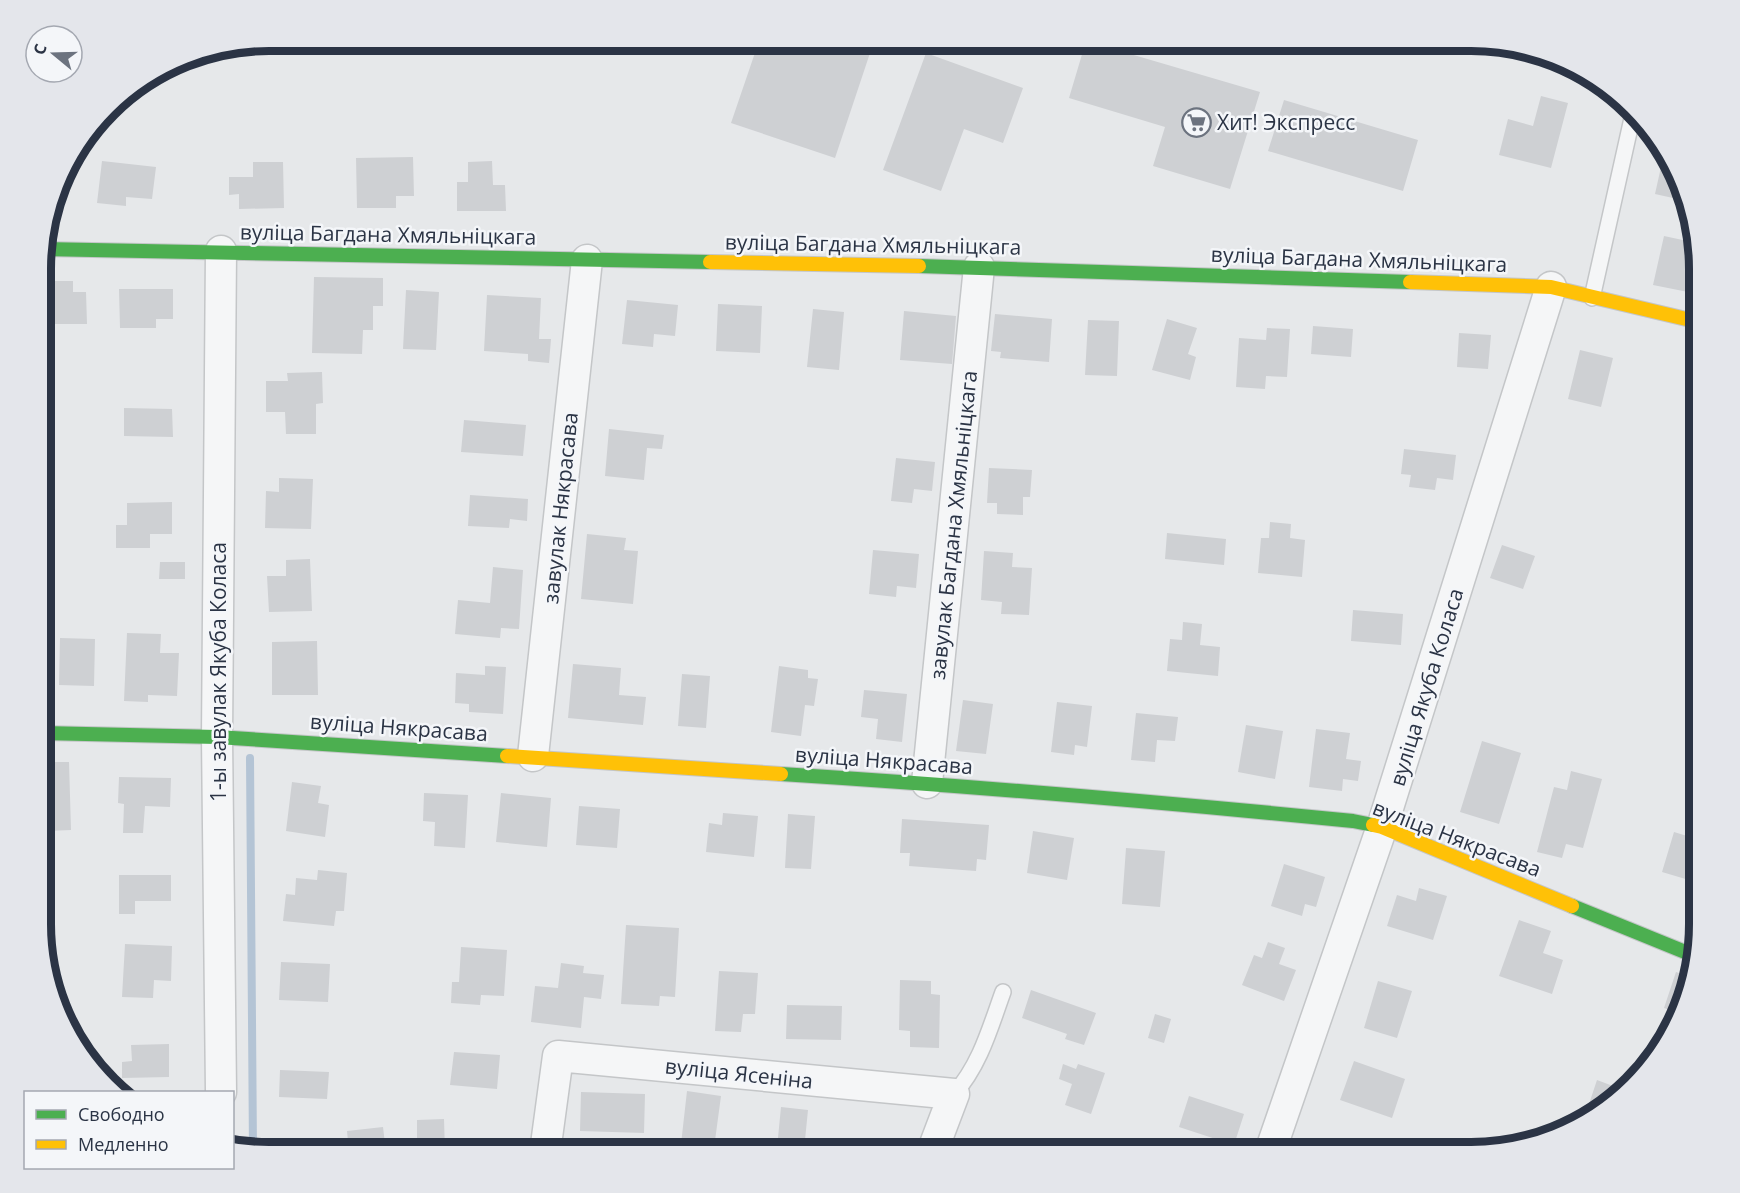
<svg xmlns="http://www.w3.org/2000/svg" width="1740" height="1193" font-family="'Open Sans',sans-serif">
  <style>
    .lines { fill: none; stroke-linecap: round; stroke-linejoin: round }
    .stream { stroke: #b4c4d5; stroke-width: 8 }
    .building { fill: #ced0d3 }
    .lane-casing { stroke: #c4c6c8; stroke-width: 18 }
    .street-casing { stroke: #c4c6c8; stroke-width: 33 }
    .fast-casing { stroke: #c4c6c8; stroke-width: 16 }
    .slow-casing { stroke: #c4c6c8; stroke-width: 16 }
    .lane { stroke: #f5f6f7; stroke-width: 15 }
    .street { stroke: #f5f6f7; stroke-width: 30 }
    .fast { stroke: #4caf50; stroke-width: 14 }
    .slow { stroke: #ffc107; stroke-width: 14 }
    .labels { text-anchor: middle; dominant-baseline: central; stroke-width: 5; stroke-linejoin: round; paint-order: stroke }
    .poi-label { font-size: 21px; fill: #2b3445; stroke: #f4f6f9; text-anchor: start }
    .street-label { font-size: 21px; fill: #2b3445; stroke: #f4f6f9 }
    .rim { fill: none; stroke: #2b3445; stroke-width: 8 }
  </style>
  <rect width="100%" height="100%" fill="#e6e8ea"/>
  <g class="lines">
    <path class="stream" d="M250,758L253,1152"/>
  </g>
  <path class="building" d="M266,41V49L241,51V46Z
    M759,41H874L835,158L731,123Z
    M1086,41L1260,92L1230,189L1153,166L1165,127L1069,98Z
    M926,53L1023,88L1003,143L964,129L941,191L883,170Z
    M1541,96L1568,103L1551,168L1499,155L1508,119L1533,126Z
    M1284,100L1418,140L1403,191L1268,151Z
    M413,157L414,196H396V208H357L356,158Z
    M1663,158L1670,159L1682,200L1655,194Z
    M102,161L156,167L152,199L126,197V206L97,203Z
    M492,161L493,185H505L506,211H457V182H468V162Z
    M253,162H283L284,208L239,209V194L229,195V177H253Z
    M1664,236L1692,242L1689,256L1699,258L1698,294L1653,285Z
    M314,277L383,278V306H373V330H363L362,354L312,353Z
    M50,281H73V292H86L87,324H42V292H50Z
    M119,289H173V319H156V328H120Z
    M406,290L439,292L436,350L403,349Z
    M487,295L541,298L539,339H551L549,363L528,361V354L484,351Z
    M627,300L678,305L675,336L654,334L653,347L622,344Z
    M718,304L762,306L760,353L716,351Z
    M813,309L844,312L839,370L807,367Z
    M904,311L956,316L952,364L900,360Z
    M995,314L1052,319L1049,362L1000,358L1001,352L991,351Z
    M1167,319L1197,328L1188,354L1196,357L1190,380L1152,370Z
    M1088,320L1119,321L1117,376L1085,375Z
    M1313,326L1353,329L1351,357L1311,354Z
    M1267,328L1290,329L1287,377L1266,376L1265,389L1236,387L1239,338L1266,340Z
    M1459,333L1491,335L1488,369L1457,367Z
    M1580,350L1613,358L1601,407L1568,399Z
    M322,372L323,403L316,404V434H286L285,412H266V381H288L287,373Z
    M124,408L172,409L173,437L124,436Z
    M464,420L526,425L523,456L461,452Z
    M609,429L664,435L662,449L647,448L644,480L605,476Z
    M1404,449L1456,455L1453,480L1437,478L1435,490L1409,487L1411,475L1401,474Z
    M896,458L935,462L932,491L914,489L912,503L891,501Z
    M989,468L1032,470L1030,497H1023V515L997,514V503H987Z
    M279,478L313,479L311,529L265,528L266,491L279,492Z
    M470,495L528,499L527,521L510,519L509,528L468,526Z
    M172,502V534H150V548H116V525H127V503Z
    M1270,522L1291,524L1290,538L1305,540L1302,577L1258,573L1261,538H1269Z
    M1167,533L1226,539L1224,565L1165,559Z
    M587,534L626,538L624,550L638,551L633,604L581,599Z
    M1502,545L1535,556L1523,589L1490,578Z
    M873,550L919,554L916,588L897,586L896,597L869,594Z
    M984,551L1013,553L1012,567L1032,568L1029,615L1001,614L1002,602L981,600Z
    M310,559L312,611L269,612L267,576H286V560Z
    M160,562H185V579H159Z
    M493,567L523,570L519,629L501,628L500,638L455,634L458,600L490,603Z
    M1353,610L1403,614L1401,645L1351,641Z
    M1183,622L1202,624L1200,645L1220,647L1218,676L1167,671L1170,639L1182,640Z
    M127,633L161,634L160,653H179L177,696L148,695V702L124,701Z
    M60,638L95,639L94,686L59,685Z
    M317,641L318,695H272V642Z
    M573,664L621,668L619,695L646,697L643,725L568,718Z
    M485,666L506,667L503,714L469,712V704L455,703L456,673L485,675Z
    M779,666L808,670V678L818,679L814,706L805,705L801,736L771,732Z
    M682,674L710,676L706,728L678,726Z
    M864,690L907,694L902,742L876,739L878,719L861,717Z
    M963,700L993,704L986,754L956,751Z
    M1057,702L1092,706L1087,747L1075,745L1074,755L1051,752Z
    M1136,713L1178,717L1175,741L1157,740L1155,762L1131,760Z
    M1246,725L1283,731L1275,779L1238,772Z
    M1316,729L1350,733L1346,759L1361,761L1358,781L1343,779L1342,791L1309,787Z
    M1482,741L1521,753L1499,824L1460,812Z
    M45,762H69L71,830L47,831Z
    M1571,771L1602,779L1583,848L1566,844L1562,858L1537,852L1554,787L1567,790Z
    M119,777L171,778L170,807L145,806L143,833H123L124,804L118,803Z
    M292,782L321,786L318,803L329,805L325,837L286,831Z
    M424,793L468,795L465,848L434,846L435,822L423,821Z
    M501,793L551,798L547,847L496,842Z
    M579,806L620,809L617,848L576,845Z
    M723,813L758,816L754,857L706,852L709,823L722,825Z
    M788,814L815,816L811,869L785,868Z
    M902,819L989,825L986,860L977,859L976,871L909,866L910,853H900Z
    M1033,831L1074,838L1067,880L1027,873Z
    M1674,832L1697,839L1693,855L1699,857V883L1662,872Z
    M1126,848L1165,851L1160,907L1122,904Z
    M1284,864L1325,877L1316,907L1305,904L1302,916L1271,906Z
    M318,870L347,873L344,911H336L334,926L283,921L286,894L295,895L296,878L317,880Z
    M119,875H171V901H135V914H119Z
    M1419,888L1447,896L1433,940L1387,926L1397,895L1416,901Z
    M1519,920L1551,931L1543,953L1563,960L1552,994L1499,976Z
    M626,925L679,928L675,997L660,996L659,1006L621,1004Z
    M1268,942L1285,948L1279,964L1296,970L1284,1001L1242,985L1254,955L1262,958Z
    M125,944L172,946L171,981L154,980L153,998L122,997Z
    M461,947L507,950L504,996L481,995L480,1005L451,1003L452,982H459Z
    M281,962L330,964L328,1002L279,1000Z
    M561,963L584,966L583,973L604,975L601,999L584,997L581,1028L531,1022L535,986L558,988Z
    M719,971L758,973L755,1014H743L741,1032L715,1031Z
    M1676,972L1691,977L1687,998L1679,1013L1664,1008Z
    M900,980L931,981V994L940,995L939,1048L910,1047V1031L899,1030Z
    M1378,981L1412,991L1397,1038L1364,1028Z
    M1031,990L1096,1013L1084,1045L1065,1039L1067,1034L1022,1018Z
    M787,1005L842,1006L841,1040L786,1039Z
    M1155,1014L1171,1019L1164,1043L1148,1038Z
    M169,1044V1077L122,1078V1062L132,1061L131,1045Z
    M454,1052L500,1055L497,1089L450,1085Z
    M1354,1061L1405,1079L1392,1118L1340,1100Z
    M1063,1064L1076,1069L1078,1064L1105,1073L1091,1114L1065,1105L1072,1084L1059,1079Z
    M280,1070L329,1072L327,1099L279,1097Z
    M1597,1080L1621,1089L1595,1110L1588,1107Z
    M687,1091L721,1096L714,1148L681,1144Z
    M581,1092L645,1094L644,1133L580,1131Z
    M1189,1096L1244,1114L1234,1145L1179,1127Z
    M781,1107L808,1110L804,1150L777,1148Z
    M444,1119L445,1152H409L408,1138H417V1120Z
    M383,1127L386,1152H349L347,1131Z
    M1331,1141L1352,1149L1351,1152H1326Z"/>
  <g class="lines">
    <defs>
      <path id="lane" d="M1592,298L1633,114
        M954,1094C980,1065 990,1028 1003,992"/>
      <path id="street" d="M533,756L587,260
        M927,783L979,267
        M221,1092L217,737L221,251
        M545,1152L558,1056L954,1094L932,1152
        M1270,1152L1382,827L1551,287"/>
      <path id="fast" d="M42,249L710,262
        M919,266L1410,282
        M42,733L217,737L507,756
        M781,774C972,786 1162,802 1353,821L1373,825
        M1572,906L1695,956"/>
      <path id="slow" d="M710,262L919,266
        M1410,282L1551,287L1699,322
        M507,756L781,774
        M1373,825L1382,827L1572,906"/>
    </defs>
    <use href="#lane" class="lane-casing"/>
    <use href="#street" class="street-casing"/>
    <use href="#fast" class="fast-casing"/>
    <use href="#slow" class="slow-casing"/>
    <use href="#lane" class="lane"/>
    <use href="#street" class="street"/>
    <use href="#fast" class="fast"/>
    <use href="#slow" class="slow"/>
  </g>
  <defs>
    <symbol id="supermarket-ring" viewBox="-11 -11 22 22"><circle r="9.5" fill="#f4f6f9" stroke="#6c737f" stroke-width="1.5"/><path d="M-6-5.5h2.5l.6 2H6L4.5 2H-2.5L-4.4-4H-6ZM-1.5 3.2a1.3 1.3 0 1 0 .1 0ZM3 3.2a1.3 1.3 0 1 0 .1 0Z" fill="#6c737f"/></symbol>
  </defs>
  <g fill-rule="evenodd">
    <use href="#supermarket-ring" x="1180" y="106" width="33" height="33"/>
  </g>
  <g class="labels">
    <g class="poi-label">
      <text x="1217" y="122">Хит! Экспресс</text>
    </g>
    <g class="street-label">
      <text transform="translate(388 234) rotate(1)">вуліца Багдана Хмяльніцкага</text>
      <text transform="translate(873 244) rotate(1)">вуліца Багдана Хмяльніцкага</text>
      <text transform="translate(1359 259) rotate(2)">вуліца Багдана Хмяльніцкага</text>
      <text transform="translate(560 508) rotate(-84)">завулак Някрасава</text>
      <text transform="translate(953 525) rotate(-84)">завулак Багдана Хмяльніцкага</text>
      <text transform="translate(218 672) rotate(-90)">1-ы завулак Якуба Коласа</text>
      <text transform="translate(1426 687) rotate(-73)">вуліца Якуба Коласа</text>
      <text transform="translate(399 727) rotate(4)">вуліца Някрасава</text>
      <text transform="translate(884 760) rotate(4)">вуліца Някрасава</text>
      <text transform="translate(1457 838) rotate(21)">вуліца Някрасава</text>
      <text transform="translate(739 1073) rotate(6)">вуліца Ясеніна</text>
    </g>
  </g>
  <path d="M0 0H1740V1193H0ZM269 51H1471A218 218 0 0 1 1689 269V924A218 218 0 0 1 1471 1142H269A218 218 0 0 1 51 924V269A218 218 0 0 1 269 51Z" fill="#e4e6eb" fill-rule="evenodd"/>
  <path class="rim" d="M269 51H1471A218 218 0 0 1 1689 269V924A218 218 0 0 1 1471 1142H269A218 218 0 0 1 51 924V269A218 218 0 0 1 269 51Z"/>
  <rect x="24" y="1091" width="210" height="78" fill="#f4f6f9" stroke="#a4a8b1" stroke-width="1.5"/>
  <rect x="36" y="1110" width="30" height="9" fill="#4caf50" stroke="#a4a8b1" stroke-width="1.5"/>
  <text x="78" y="1121" font-size="18" fill="#2b3445">Свободно</text>
  <rect x="36" y="1140" width="30" height="9" fill="#ffc107" stroke="#a4a8b1" stroke-width="1.5"/>
  <text x="78" y="1151" font-size="18" fill="#2b3445">Медленно</text>
  <g transform="translate(54 54) rotate(289)"><circle r="28" fill="#f4f6f9" stroke="#a4a8b1" stroke-width="1.5"/>
  <path d="M0-4.5L10 22L0 15L-10 22Z" fill="#6c737f"/>
  <text y="-9" font-size="16" font-weight="bold" text-anchor="middle" fill="#2b3445">С</text>
  </g>
</svg>
